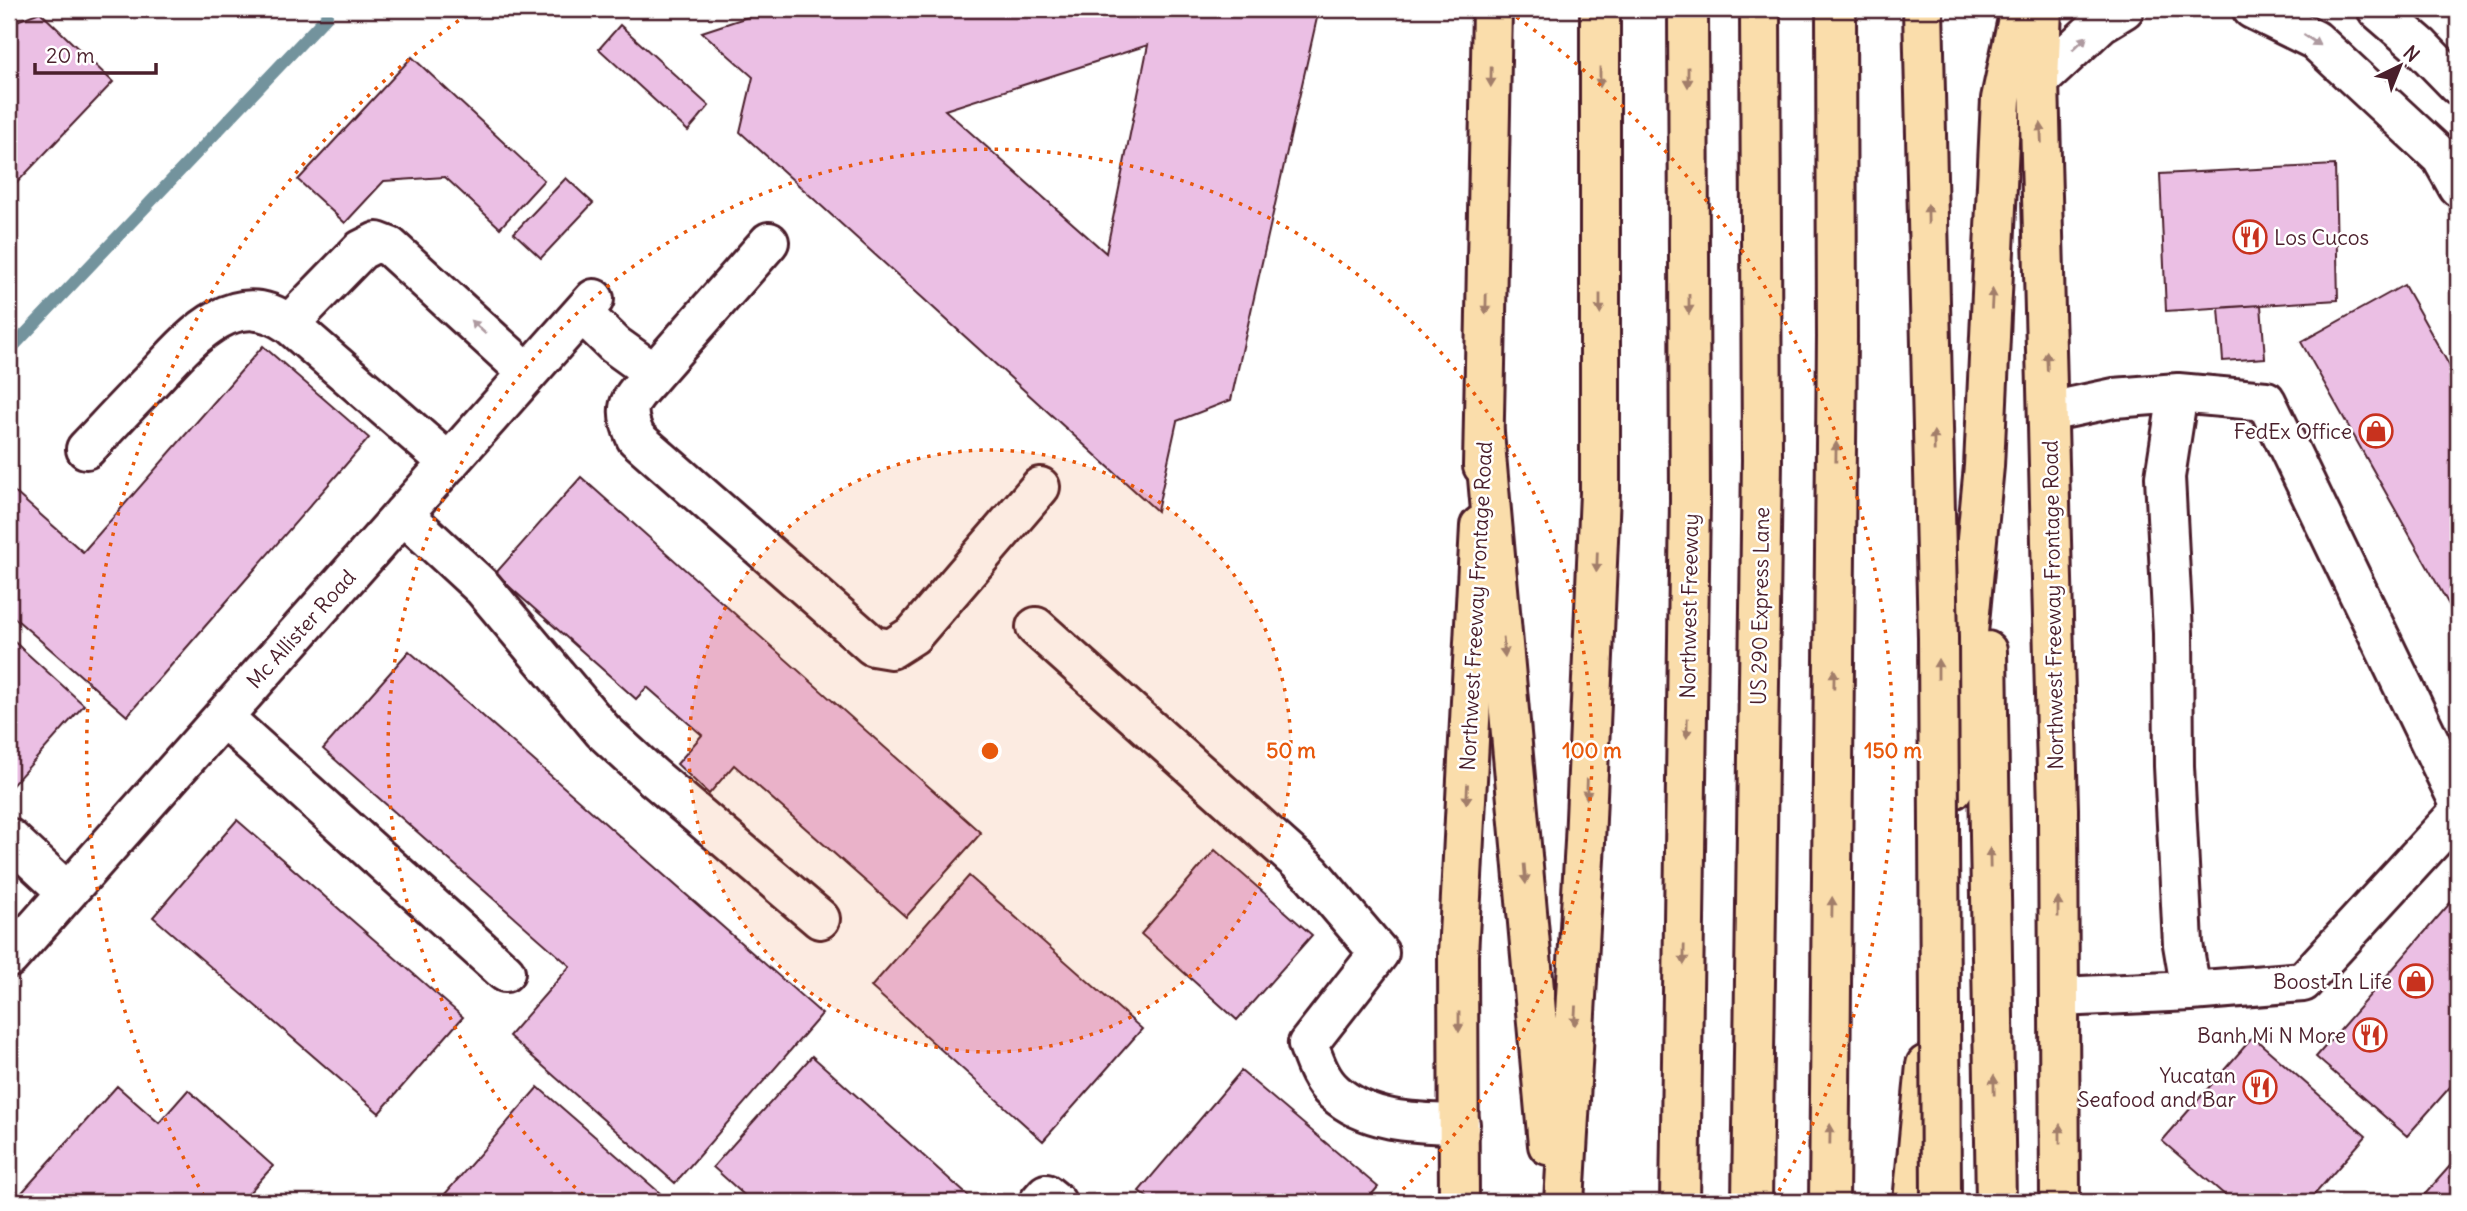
<svg xmlns="http://www.w3.org/2000/svg" width="2467" height="1211" font-family="Delius,sans-serif">
  <style>
    .lines { fill: none; stroke-linecap: round; stroke-linejoin: round }
    .stream { stroke: #73939d; stroke-width: 12 }
    .building { fill: #ebbfe4; stroke: #4a1f2b; stroke-width: 2; fill-rule: evenodd }
    .minor-casing { stroke: #4a1f2b; stroke-width: 44 }
    .major-casing { stroke: #4a1f2b; stroke-width: 44 }
    .highway-casing { stroke: #4a1f2b; stroke-width: 44 }
    .minor { stroke: #fff; stroke-width: 38 }
    .major { stroke: #faddab; stroke-width: 38 }
    .highway { stroke: #faddab; stroke-width: 38 }
    .highway-bridge-casing { stroke: #4a1f2b; stroke-width: 44; stroke-linecap: butt }
    .highway-bridge { stroke: #faddab; stroke-width: 38 }
    .oneway { fill: #ae9aa0 }
    .oneway2 { fill: #a27e6b }
    .ring { fill: none; stroke: #e8590c; stroke-width: 3.5; stroke-dasharray: 3.5 7 }
    .labels { text-anchor: middle; dominant-baseline: central; stroke-width: 5; stroke-linejoin: round; paint-order: stroke }
    .poi-label { font-size: 21px; fill: #4a1f2b; stroke: #fff; text-anchor: end }
    .street-label { font-size: 21px; fill: #4a1f2b; stroke: #fff }
    .centre { fill: #e8590c; stroke: #fff; stroke-width: 3.5 }
    .ring-label { font-size: 21px; text-anchor: middle; font-weight: bold; fill: #e8590c; stroke: #fff; stroke-width: 5; stroke-linejoin: round; paint-order: stroke }
  </style>
  <rect width="100%" height="100%" fill="#fff"/>
  <filter id="ink" filterUnits="userSpaceOnUse"><feTurbulence type="fractalNoise" baseFrequency=".0143" numOctaves="2"/><feDisplacementMap in="SourceGraphic" scale="14" xChannelSelector="R" yChannelSelector="G"/><feConvolveMatrix kernelMatrix="1 2 1 2 8 2 1 2 1" color-interpolation-filters="sRGB"/></filter>
  <g filter="url(#ink)">
    <g class="lines">
      <path class="stream" d="M9,351L327,16L326,9"/>
    </g>
    <path class="building" d="M772,9H1319L1231,400L1177,421L1157,511L740,132L753,77L702,32ZM1148,45L1106,253L945,110Z
      M40,12L113,82L9,191V24Z
      M620,25L709,106L688,131L599,49Z
      M412,57L544,180L500,228L445,177L384,181L345,223L298,180Z
      M2335,165L2338,300L2166,311L2160,174Z
      M566,178L593,203L541,258L514,233Z
      M2404,285L2458,381V621L2301,342Z
      M2261,305L2265,358L2223,361L2219,308Z
      M263,346L369,438L127,716L9,613V487L83,552Z
      M581,477L981,833L906,917L734,765L709,794L677,764L702,735L647,687L636,699L495,574Z
      M9,637L84,705L9,789Z
      M409,651L822,1014L675,1183L509,1036L570,966L323,749Z
      M237,820L463,1017L379,1113L153,917Z
      M1215,850L1312,935L1237,1020L1141,934Z
      M969,876L1142,1029L1043,1141L871,987Z
      M2458,894V1078L2407,1136L2316,1057Z
      M2253,1037L2366,1136L2308,1202H2233L2162,1141Z
      M812,1056L975,1202H752L713,1167Z
      M1241,1071L1378,1187L1365,1202H1153L1139,1191Z
      M117,1086L159,1123L188,1090L273,1166L241,1202H24L18,1197Z
      M538,1087L660,1193L652,1202H438Z
      M2458,1157V1202H2418Z"/>
    <g class="lines">
      <defs>
        <path id="minor" d="M2252,9L2315,40L2441,157L2458,187
          M2377,9L2421,47L2458,85
          M2039,81L2101,23L2124,9
          M582,313L615,345L654,373C632,399 620,403 636,438L873,646L891,649L913,635L1040,487
          M289,324L361,250L377,242L390,247L528,373
          M654,373L769,242
          M2178,393L2165,477L2173,633L2174,766L2183,944L2191,991
          M2048,412L2114,398L2178,393L2266,401L2458,800
          M86,449C107,427 128,404 150,382C186,344 232,283 289,324L449,463
          M403,514L483,588L603,731L652,776L820,919
          M1036,627L1312,874L1379,953L1308,1044C1314,1060 1320,1080 1334,1092C1368,1123 1417,1123 1460,1124
          M223,717L505,972
          M9,838L67,892
          M9,958L594,299
          M2059,997L2191,991L2303,982L2458,813
          M1039,1202L1046,1194L1056,1202"/>
        <path id="major" d="M2042,9L2039,81L2058,809L2060,1202
          M1483,466L1492,9
          M1459,1202L1458,955L1480,526"/>
        <path id="highway" d="M1484,433L1548,1145
          M1987,651L1996,1202
          M1953,789L1984,466L2001,99L2020,9
          M1564,1202L1585,842L1600,493V9
          M1680,1202L1690,500L1688,9
          M1752,1202L1762,460L1760,9
          M1829,1202L1837,337L1836,9
          M1913,1202L1926,1065"/>
      </defs>
      <use href="#minor" class="minor-casing"/>
      <use href="#major" class="major-casing"/>
      <use href="#highway" class="highway-casing"/>
      <use href="#minor" class="minor"/>
      <use href="#major" class="major"/>
      <use href="#highway" class="highway"/>
      <defs>
        <path id="highway-bridge" d="M1923,9L1938,638L1941,1202"/>
      </defs>
      <use href="#highway-bridge" class="highway-bridge-casing"/>
      <use href="#highway-bridge" class="highway-bridge"/>
    </g>
    <defs><path id="oneway-solid" d="M-6-.8H1V-3.2L6.5 0L1 3.2V.8H-6Z" transform="scale(1.75)"/></defs>
    <g class="oneway">
      <use href="#oneway-solid" transform="translate(2312 40) rotate(33)"/>
      <use href="#oneway-solid" transform="translate(2080 43) rotate(-43)"/>
      <use href="#oneway-solid" transform="translate(478 327) rotate(-138)"/>
    </g>
    <g class="oneway2">
      <use href="#oneway-solid" transform="translate(1491 77) rotate(91)"/>
      <use href="#oneway-solid" transform="translate(1600 77) rotate(90)"/>
      <use href="#oneway-solid" transform="translate(1688 77) rotate(90)"/>
      <use href="#oneway-solid" transform="translate(2041 133) rotate(-92)"/>
      <use href="#oneway-solid" transform="translate(1928 214) rotate(-91)"/>
      <use href="#oneway-solid" transform="translate(1992 299) rotate(-87)"/>
      <use href="#oneway-solid" transform="translate(1486 304) rotate(91)"/>
      <use href="#oneway-solid" transform="translate(1600 304) rotate(90)"/>
      <use href="#oneway-solid" transform="translate(1689 304) rotate(90)"/>
      <use href="#oneway-solid" transform="translate(2047 361) rotate(-92)"/>
      <use href="#oneway-solid" transform="translate(1934 441) rotate(-91)"/>
      <use href="#oneway-solid" transform="translate(1836 452) rotate(-89)"/>
      <use href="#oneway-solid" transform="translate(1597 562) rotate(92)"/>
      <use href="#oneway-solid" transform="translate(1504 647) rotate(85)"/>
      <use href="#oneway-solid" transform="translate(1938 669) rotate(-90)"/>
      <use href="#oneway-solid" transform="translate(1834 679) rotate(-89)"/>
      <use href="#oneway-solid" transform="translate(1687 728) rotate(91)"/>
      <use href="#oneway-solid" transform="translate(1587 789) rotate(92)"/>
      <use href="#oneway-solid" transform="translate(1467 794) rotate(93)"/>
      <use href="#oneway-solid" transform="translate(1990 858) rotate(-91)"/>
      <use href="#oneway-solid" transform="translate(1525 874) rotate(85)"/>
      <use href="#oneway-solid" transform="translate(1832 907) rotate(-89)"/>
      <use href="#oneway-solid" transform="translate(2058 907) rotate(-90)"/>
      <use href="#oneway-solid" transform="translate(1684 955) rotate(91)"/>
      <use href="#oneway-solid" transform="translate(1575 1016) rotate(93)"/>
      <use href="#oneway-solid" transform="translate(1459 1022) rotate(90)"/>
      <use href="#oneway-solid" transform="translate(1994 1085) rotate(-91)"/>
      <use href="#oneway-solid" transform="translate(1830 1134) rotate(-89)"/>
      <use href="#oneway-solid" transform="translate(2060 1134) rotate(-90)"/>
    </g>
  </g>
  <circle cx="990" cy="751" r="301" fill="#e8590c" fill-opacity=".12"/>
  <g class="ring">
    <circle cx="990" cy="751" r="301"/>
    <path d="M591 1202A602 602 0 1 1 1389 1202"/>
    <path d="M204 1196A903 903 0 0 1 472 11M1508 11A903 903 0 0 1 1776 1196"/>
  </g>
  <defs>
    <symbol id="restaurant-ring" viewBox="-11 -11 22 22"><circle r="9.5" fill="#fff" stroke="#c8321e" stroke-width="1.5"/><path d="M-5-6h1v4h1v-4h1v4h1v-4h1v5L-1.5 .5V6h-2V.5L-5-1ZM5-6V6H3V1.5H1.5Q1.5-4 5-6Z" fill="#c8321e"/></symbol>
    <symbol id="shop-ring" viewBox="-11 -11 22 22"><circle r="9.5" fill="#fff" stroke="#c8321e" stroke-width="1.5"/><path d="M-5-2.5h2.3a2.7 3.5 0 0 1 5.4 0H5L5.5 6h-11ZM-1.5-2.5h3a1.5 2.3 0 0 0-3 0Z" fill="#c8321e"/></symbol>
  </defs>
  <g fill-rule="evenodd">
    <use href="#restaurant-ring" x="2231" y="218" width="38" height="38"/>
    <use href="#shop-ring" x="2357" y="412" width="38" height="38"/>
    <use href="#shop-ring" x="2397" y="962" width="38" height="38"/>
    <use href="#restaurant-ring" x="2351" y="1016" width="38" height="38"/>
    <use href="#restaurant-ring" x="2241" y="1068" width="38" height="38"/>
  </g>
  <g class="labels">
    <g class="poi-label">
      <text x="2274" y="237" text-anchor="start">Los Cucos</text>
      <text x="2352" y="431">FedEx Office</text>
      <text x="2392" y="981">Boost In Life</text>
      <text x="2346" y="1035">Banh Mi N More</text>
      <text x="2236" y="1075">Yucatan<tspan x="2236" dy="24">Seafood and Bar</tspan></text>
    </g>
    <g class="street-label">
      <text transform="translate(2053 605) rotate(-91)">Northwest Freeway Frontage Road</text>
      <text transform="translate(1476 606) rotate(-87)">Northwest Freeway Frontage Road</text>
      <text transform="translate(1689 606) rotate(-89)">Northwest Freeway</text>
      <text transform="translate(1760 606) rotate(-89)">US 290 Express Lane</text>
      <text transform="translate(301 629) rotate(-48)">Mc Allister Road</text>
    </g>
  </g>
  <circle cx="990" cy="751" r="10" class="centre"/>
  <g class="ring-label">
    <text x="1291" y="758">50 m</text>
    <text x="1592" y="758">100 m</text>
    <text x="1893" y="758">150 m</text>
  </g>
  <rect width="2467" height="1211" fill="none" stroke="#fff" stroke-width="35"/>
  <rect x="18" y="18" width="2432" height="1176" fill="none" stroke="#4a1f2b" stroke-width="2.5" filter="url(#ink)"/>
  <g transform="translate(2400 66) rotate(43)" stroke="#ffffff" stroke-width="5" paint-order="stroke">
  <path d="M0-5L12 26L0 18L-12 26Z" fill="#4a1f2b"/>
  <text y="-10" font-size="19" font-weight="bold" text-anchor="middle" fill="#4a1f2b">N</text>
  </g>
  <path d="M35 63v10h121v-10" fill="none" stroke="#4a1f2b" stroke-width="3.5"/>
  <text x="46" y="63" font-size="21" fill="#4a1f2b" stroke="#ffffff" stroke-width="5" paint-order="stroke">20 m</text>
</svg>
